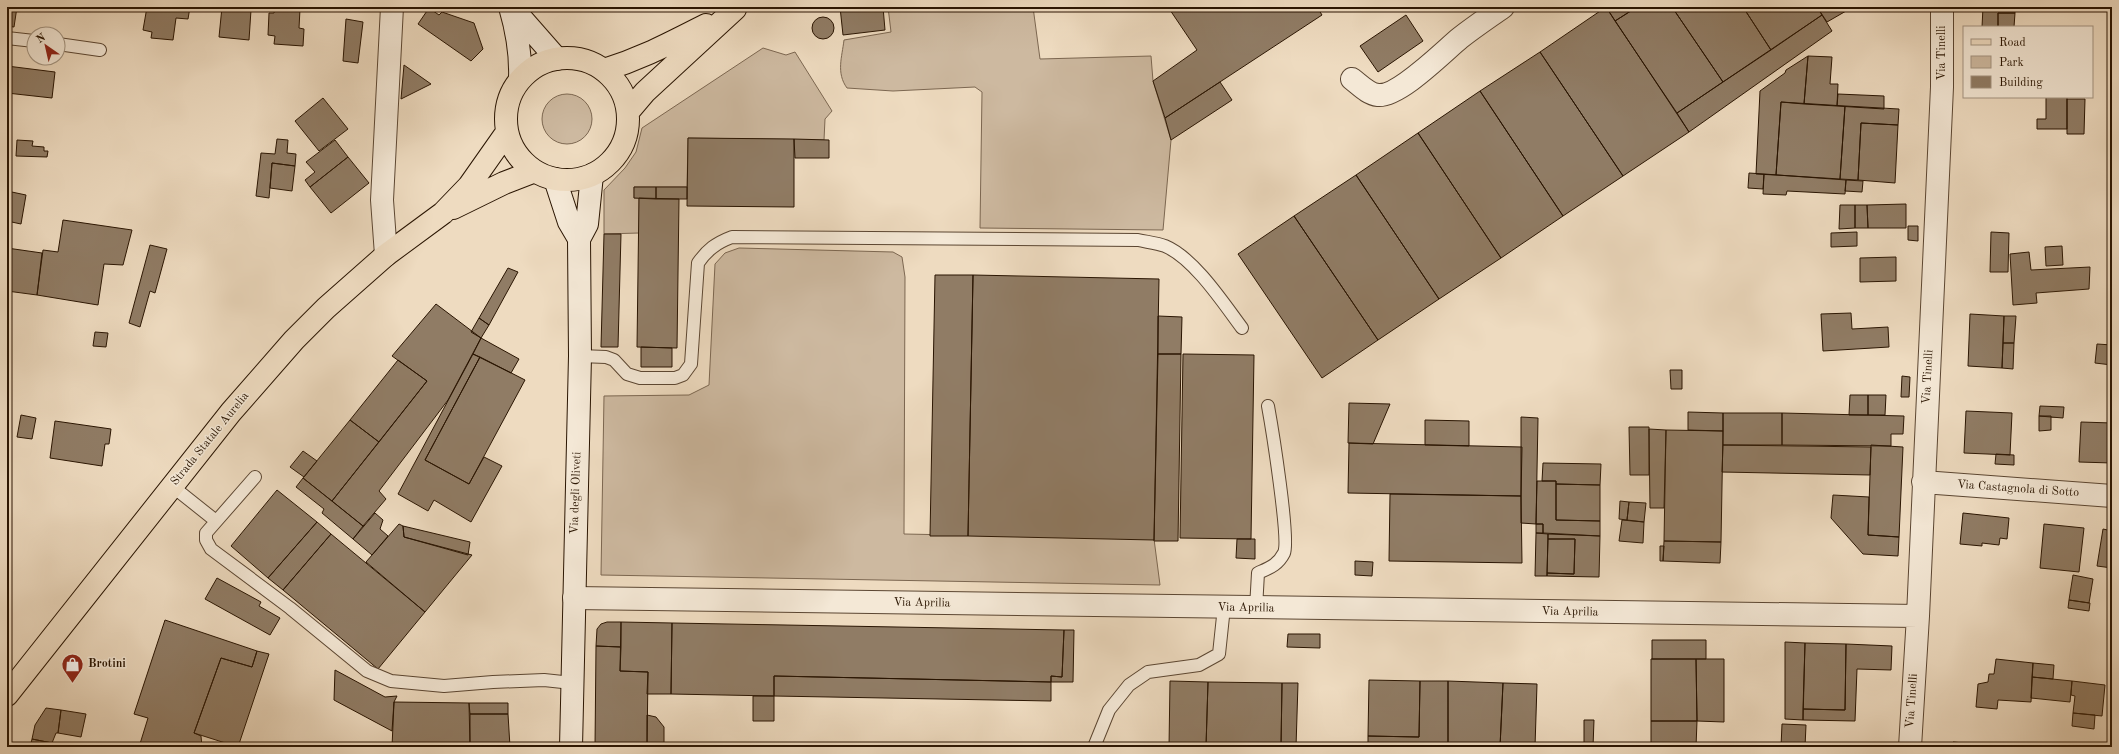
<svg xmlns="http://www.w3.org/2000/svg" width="2119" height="754" font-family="'Old Standard TT',serif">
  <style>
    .green { fill: #cdb9a0; stroke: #7c6751 }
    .building { fill: #907c65; stroke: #2a1502 }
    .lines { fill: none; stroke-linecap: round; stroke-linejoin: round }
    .lane-casing { stroke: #5b4632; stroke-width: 14 }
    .street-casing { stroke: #5b4632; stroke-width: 24 }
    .secondary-casing { stroke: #2a1502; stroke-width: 24 }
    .primary-casing { stroke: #2a1502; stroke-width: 24 }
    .lane { stroke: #f4e8d6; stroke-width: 12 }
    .street { stroke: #f4e8d6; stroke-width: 22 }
    .secondary { stroke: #f4e8d6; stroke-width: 22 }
    .primary { stroke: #eedbc0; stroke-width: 22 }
    .labels { text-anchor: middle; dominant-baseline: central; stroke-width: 3; stroke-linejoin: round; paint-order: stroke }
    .street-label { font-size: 12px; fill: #2a1502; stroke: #f4e8d6 }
    .poi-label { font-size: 12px; font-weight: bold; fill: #2a1502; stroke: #f4e8d6; text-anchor: start }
  </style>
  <rect width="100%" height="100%" fill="#eedbc0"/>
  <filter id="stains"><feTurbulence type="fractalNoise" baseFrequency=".005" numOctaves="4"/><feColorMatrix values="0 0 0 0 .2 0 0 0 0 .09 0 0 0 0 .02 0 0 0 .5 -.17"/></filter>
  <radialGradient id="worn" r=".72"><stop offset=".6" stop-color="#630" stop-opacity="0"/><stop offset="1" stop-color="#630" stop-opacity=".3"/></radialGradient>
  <path class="green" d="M888,7H1033L1040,59L1151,56L1153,81L1171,140L1163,230L980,228L982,92L975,87L893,91L847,88C836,73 842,57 844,40L891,32Z
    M763,48L786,55L795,52L832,111L825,119L824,140L688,138L687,187H634V198H639V233L604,234V190L625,168L636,152L642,128Z
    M542 119a25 25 0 1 1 50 0a25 25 0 1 1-50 0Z
    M739,248L893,252L902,257L905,277L904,534L1154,539L1160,585L601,575L604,396L689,395L709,385L715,264L725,253Z"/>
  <path class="building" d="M7,7H17L14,27L7,26Z
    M147,7H190L188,19L176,18L173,40L151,38L152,32L143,30Z
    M222,7L251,10L249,40L219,37Z
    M275,7L300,9L299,28L304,29L303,46L274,44L275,36L268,35L269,13H274Z
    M840,7H883L885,30L843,35Z
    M1168,7H1317L1322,15L1165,118L1153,81L1197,50Z
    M1606,7L1689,132L1623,176L1540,52Z
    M1606,7H1637L1615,21Z
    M1637,7H1672L1723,82L1677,113L1615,21Z
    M1672,7H1743L1771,50L1723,82Z
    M1743,7H1817L1822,15L1771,50Z
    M1817,7H1853L1827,22Z
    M1983,7H2015V13H1998V27H1982Z
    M429,8L439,15L442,12L474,23L483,49L471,61L418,24Z
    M1998,13H2015L2014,27H1998Z
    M1406,15L1423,41L1378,72L1360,46Z
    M1822,15L1832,31L1689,132L1677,113Z
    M812 28a11 11 0 1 1 22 0a11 11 0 1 1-22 0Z
    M346,19L363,22L358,63L343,61Z
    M1540,52L1623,176L1563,216L1480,91Z
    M1808,56L1804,104L1781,102L1776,175L1756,174L1760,91L1785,73L1786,70Z
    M1808,56L1832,57L1830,84H1838L1837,106L1804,104Z
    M404,65L431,84L401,99Z
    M7,66L55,72L52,98L7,93Z
    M1220,82L1232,100L1171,140L1165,118Z
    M1480,91L1563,216L1501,258L1418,133Z
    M1838,94L1884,96V109L1837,106Z
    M2046,97H2067V129H2037V119H2046Z
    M323,98L348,129L319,151L295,121Z
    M2067,99H2085L2084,134H2067Z
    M1781,102L1845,106L1840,179L1776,175Z
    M1845,106L1899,109L1898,125L1861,123L1858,180L1840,179Z
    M1861,123L1898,125L1895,183L1858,180Z
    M1418,133L1501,258L1439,299L1356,175Z
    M688,138L794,139V207L687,206Z
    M277,139L288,140L287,153L296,154L295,166L272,163L269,198L256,196L261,153L275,154Z
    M794,139L829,140V158H795Z
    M17,140L33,141L32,146L44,147V151H48L47,157L16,156Z
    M335,140L348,157L310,187L305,180L315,172L306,162Z
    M348,157L369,183L331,213L310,187Z
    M272,163L295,166L292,191L270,188Z
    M1749,173L1764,174L1763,189L1748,188Z
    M1764,174L1846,180L1845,194L1787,191L1786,195L1763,194Z
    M1356,175L1439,299L1378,340L1294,216Z
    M1846,180L1863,181L1862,192L1845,191Z
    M634,187H656V199L634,198Z
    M656,187H687V199H656Z
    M7,191L26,195L21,224L7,221Z
    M639,198L679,199L677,348L637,347Z
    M1906,204V228H1868L1867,205Z
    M1840,205H1855V228L1839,229Z
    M1855,205H1867L1868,228H1855Z
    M1294,216L1378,340L1322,378L1238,254Z
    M63,220L132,230L123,265L104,264L98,305L37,295L43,250L58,252Z
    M1908,226H1918V241L1908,240Z
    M1857,232V246L1831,247V233Z
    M1991,232L2009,233L2008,272H1990Z
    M604,234H621L618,347H601Z
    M150,245L167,249L155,293L150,291L140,327L129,323Z
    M2062,246L2063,265L2046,266L2045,247Z
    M7,248L42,253L37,295L7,291Z
    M2029,252L2031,270L2090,267L2089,289L2036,293L2037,303L2013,305L2010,254Z
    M1896,257V281L1860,282V258Z
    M508,268L518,272L489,325L479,318Z
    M935,275H973L968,536H930Z
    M973,275L1159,279L1154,540L968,536Z
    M436,304L481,338L448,400L379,491L386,499L363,526L332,501L427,381L392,356Z
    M1851,313L1852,329L1888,327L1889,347L1823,351L1821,314Z
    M1970,314L2004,316L2002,368L1968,366Z
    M1158,316L1182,317L1181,354H1158Z
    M2004,316H2016L2014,343H2003Z
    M479,318L489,325L481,338L471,332Z
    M95,332L108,333L106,347L93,346Z
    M481,338L519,359L511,373L473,354Z
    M2003,343H2014L2013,369L2002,368Z
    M2097,344L2112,345V365L2095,363Z
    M641,347L672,348V367H641Z
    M473,354L480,357L425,460L469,484L484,457L502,466L471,522L434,500L428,511L398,494Z
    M1158,354H1181L1178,541H1154Z
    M1183,354L1254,355L1251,539L1180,538Z
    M480,357L525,380L469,484L425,460Z
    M398,360L427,381L379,442L350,420Z
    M1670,370H1682V389H1671Z
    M1902,376L1910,377L1909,397H1901Z
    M1850,395H1868V415H1849Z
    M1868,395H1886L1885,415H1868Z
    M1349,403L1390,404L1373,444L1348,443Z
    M2040,406L2064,407L2063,418L2039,416Z
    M1966,411L2012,413L2010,455L1964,453Z
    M1688,412L1723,413V431L1688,430Z
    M1723,413H1782V445H1723Z
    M1782,413L1904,416L1903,434H1891V446L1782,445Z
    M21,415L36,418L32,439L17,437Z
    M2039,416H2051V430L2039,431Z
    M1521,417L1538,418L1536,524L1521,523Z
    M350,420L379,442L332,501L303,478Z
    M1425,420L1469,421V446L1425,445Z
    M55,421L111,429L109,444H105L102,466L50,458Z
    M2081,422L2112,423V463L2079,462Z
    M1629,427H1649V475H1630Z
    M1649,429L1666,430L1664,508H1650Z
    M1666,430L1723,431L1721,542L1664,541Z
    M1349,443L1522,447L1521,496L1348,493Z
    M1723,445L1871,447L1870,475L1722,472Z
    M1871,445L1903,447L1899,537L1868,535Z
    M303,451L317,461L304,477L290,467Z
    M1996,454L2014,455V465L1995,464Z
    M1543,463L1601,464L1600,485L1556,484V481H1542Z
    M303,478L363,526L353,539L322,513L324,509L296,487Z
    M1537,481H1556V520L1600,521V536L1543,533V524H1536Z
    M1556,484L1600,485V521L1556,520Z
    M277,490L317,522L268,578L231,546Z
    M1390,494L1521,496L1522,563L1389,561Z
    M1833,495L1869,497L1868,535L1899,537L1898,556L1863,554L1831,518Z
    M1620,501L1629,502L1627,520L1619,519Z
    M1629,502L1646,503L1644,522L1627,520Z
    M375,513L383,520L380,529L388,536L372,555L353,539Z
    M1963,513L2009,518L2007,539L2000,538L1999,545L1982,543V546L1960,544Z
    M1622,520L1644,522L1643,543L1619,541Z
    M317,522L331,534L283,590L268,578Z
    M399,524L403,526L404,537L472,555L425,612L366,562Z
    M1536,524H1543V533H1536Z
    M2044,524L2084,528L2079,572L2040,568Z
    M403,526L470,542L468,555L404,537Z
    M2103,529L2112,531V568L2097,566Z
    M1536,533L1548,534L1547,576H1535Z
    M331,534L425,612L378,669L283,590Z
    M1548,534L1600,536L1599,577L1547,576V573L1574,574L1575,539H1548Z
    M1237,539H1255V559L1236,558Z
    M1548,539H1575L1574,574L1547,573Z
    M1664,541L1721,542L1720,563L1663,561Z
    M1660,546H1664L1663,561H1660Z
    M1355,561L1373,562L1372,576L1355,575Z
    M2073,575L2093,579L2089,603L2069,600Z
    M217,578L261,602L259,606L280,618L270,635L205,599Z
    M2069,600L2090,603L2089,611L2068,608Z
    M165,620L257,651L252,667L221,658L194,733L201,736L202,747H139L148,718L134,714Z
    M607,622H621V647L596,646L597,629L601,624Z
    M621,622L672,623L671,694H647L648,672L620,671Z
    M672,623L1064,630L1062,677L1051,676V682L774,676V696L671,694Z
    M1064,630H1074L1073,682H1051V676L1062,677Z
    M1288,634H1320V648L1287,647Z
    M1652,640H1706V659H1652Z
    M1785,642L1805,643L1803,720L1785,719Z
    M1805,643L1846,644L1845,710L1803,709Z
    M1846,644L1892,646L1891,670L1857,669L1855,721L1803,720V709L1845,710Z
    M596,646L621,647L620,671L648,672L647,747H595Z
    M257,651L269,654L238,747L194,733L221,658L252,667Z
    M1651,659H1696L1697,721H1651Z
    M1696,659H1724V722L1697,721Z
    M1996,659L2033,663L2031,702L1998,700L1997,709L1976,707L1978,684L1988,682L1989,674H1994Z
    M2033,663L2054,665L2053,679L2032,677Z
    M335,670L385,697L397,696L394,702L392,731L334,700Z
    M774,676L1051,682V701L774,696Z
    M2032,677L2072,681L2070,702L2031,698Z
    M1369,680L1420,681L1419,737L1368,736Z
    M1170,681L1208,682L1206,747H1169Z
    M1420,681H1448V747H1368V736L1419,737Z
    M1448,681L1503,683L1500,747H1448Z
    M2072,681L2105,685L2102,716L2073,713L2075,696L2071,695Z
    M1208,682L1282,683L1281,747H1206Z
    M1282,683H1298L1296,747H1281Z
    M1503,683L1537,684L1535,747H1500Z
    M753,696H774V721H753Z
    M394,702L469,703L470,747H392Z
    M469,703H508V714H470Z
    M46,708L61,710L58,733H56L52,743L32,739L35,725Z
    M61,710L86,714L81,737L58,733Z
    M2073,713L2095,715L2094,729L2072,726Z
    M470,714H508L510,747H470Z
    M647,715L656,717L664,727V747H647Z
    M1584,720H1594L1593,747H1584Z
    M1651,721H1697L1696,747H1651Z
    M1782,724L1806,725L1805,747H1781Z
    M32,739L52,743L71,746L30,747Z
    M1953,742L1964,743L1963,747H1953Z
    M1964,743L1992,745V747H1963Z"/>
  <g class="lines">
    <defs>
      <path id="lane" d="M7,38L34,41
        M58,44L100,50
        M580,356L606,357L614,360L627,374L640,378H675L683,375L691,364L698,263C707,250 716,243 732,237L1138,240C1147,242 1157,243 1165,246C1194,258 1224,304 1242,328
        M255,477L206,533V540L211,549L290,608L367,671L391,681L444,686L493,682L544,680L572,683
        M172,486L216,521
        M1256,608L1258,573C1269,568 1278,565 1284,553C1290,540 1272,428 1268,406
        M1094,747L1109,710L1129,685L1148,672L1199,665L1219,654L1224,607"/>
      <path id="street" d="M1352,79C1360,85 1368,94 1378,95C1399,97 1444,51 1460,38C1474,27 1489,17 1503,7
        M386,255L382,200L392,7
        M1923,482L2112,496
        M574,598L1918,616
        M1910,747L1918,616L1942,87V7"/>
      <path id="secondary" d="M510,7C517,31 521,54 520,79
        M514,10L557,59
        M555,179L569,222L579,239
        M571,747L580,356L579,239L587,224L592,175"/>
      <path id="primary" d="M506 119a61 61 0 1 1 122 0a61 61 0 1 1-122 0Z
        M604,70C643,58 670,43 706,25
        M628,112L645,92L735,9
        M453,208L504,183L535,171
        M7,695L231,412L294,340L326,308L386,255L443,213L469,186L507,132"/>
    </defs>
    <use href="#lane" class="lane-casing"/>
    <use href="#street" class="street-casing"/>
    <use href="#secondary" class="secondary-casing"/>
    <use href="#primary" class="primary-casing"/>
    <use href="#lane" class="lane"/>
    <use href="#street" class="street"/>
    <use href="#secondary" class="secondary"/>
    <use href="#primary" class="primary"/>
  </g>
  <defs>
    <symbol id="shop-pin" viewBox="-11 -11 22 30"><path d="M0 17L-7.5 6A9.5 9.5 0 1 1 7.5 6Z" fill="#8f2418" stroke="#f4e8d6"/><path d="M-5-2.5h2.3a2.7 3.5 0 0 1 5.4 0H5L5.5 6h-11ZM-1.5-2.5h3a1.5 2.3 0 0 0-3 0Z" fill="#fff"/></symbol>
  </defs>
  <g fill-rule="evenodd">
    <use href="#shop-pin" x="60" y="652" width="25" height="34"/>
  </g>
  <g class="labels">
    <g class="street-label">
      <text transform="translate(1942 53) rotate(-90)">Via Tinelli</text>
      <text transform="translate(1928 377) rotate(-87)">Via Tinelli</text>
      <text transform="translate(210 439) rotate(-51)">Strada Statale Aurelia</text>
      <text transform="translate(2018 489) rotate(4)">Via Castagnola di Sotto</text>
      <text transform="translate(576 493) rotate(-88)">Via degli Oliveti</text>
      <text transform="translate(922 603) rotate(1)">Via Aprilia</text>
      <text transform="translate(1246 608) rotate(1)">Via Aprilia</text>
      <text transform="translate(1570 612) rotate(1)">Via Aprilia</text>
      <text transform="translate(1912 701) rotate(-86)">Via Tinelli</text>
    </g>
    <g class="poi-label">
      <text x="88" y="664">Brotini</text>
    </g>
  </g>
  <rect width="2119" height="754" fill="none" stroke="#eedbc0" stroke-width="24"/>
  <rect x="8" y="8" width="2103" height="738" fill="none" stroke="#2a1502" stroke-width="2"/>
  <rect x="12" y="12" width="2095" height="730" fill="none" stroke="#2a1502"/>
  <rect x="1963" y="26" width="130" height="72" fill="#f4e8d6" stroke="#a39481"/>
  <rect x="1971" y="39" width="20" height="6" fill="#eedbc0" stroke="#a39481"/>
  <text x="1999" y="46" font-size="12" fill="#2a1502">Road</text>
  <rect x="1971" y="56" width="20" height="12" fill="#cdb9a0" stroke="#a39481"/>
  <text x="1999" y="66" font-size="12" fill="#2a1502">Park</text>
  <rect x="1971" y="76" width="20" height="12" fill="#907c65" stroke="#a39481"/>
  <text x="1999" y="86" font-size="12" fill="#2a1502">Building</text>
  <g transform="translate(46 46) rotate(326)"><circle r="19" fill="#f4e8d6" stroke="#a39481"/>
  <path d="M0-3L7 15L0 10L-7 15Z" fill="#8f2418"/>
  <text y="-6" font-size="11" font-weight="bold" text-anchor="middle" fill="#2a1502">N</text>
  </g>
  <rect width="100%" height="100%" filter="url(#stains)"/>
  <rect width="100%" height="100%" fill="url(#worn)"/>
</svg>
